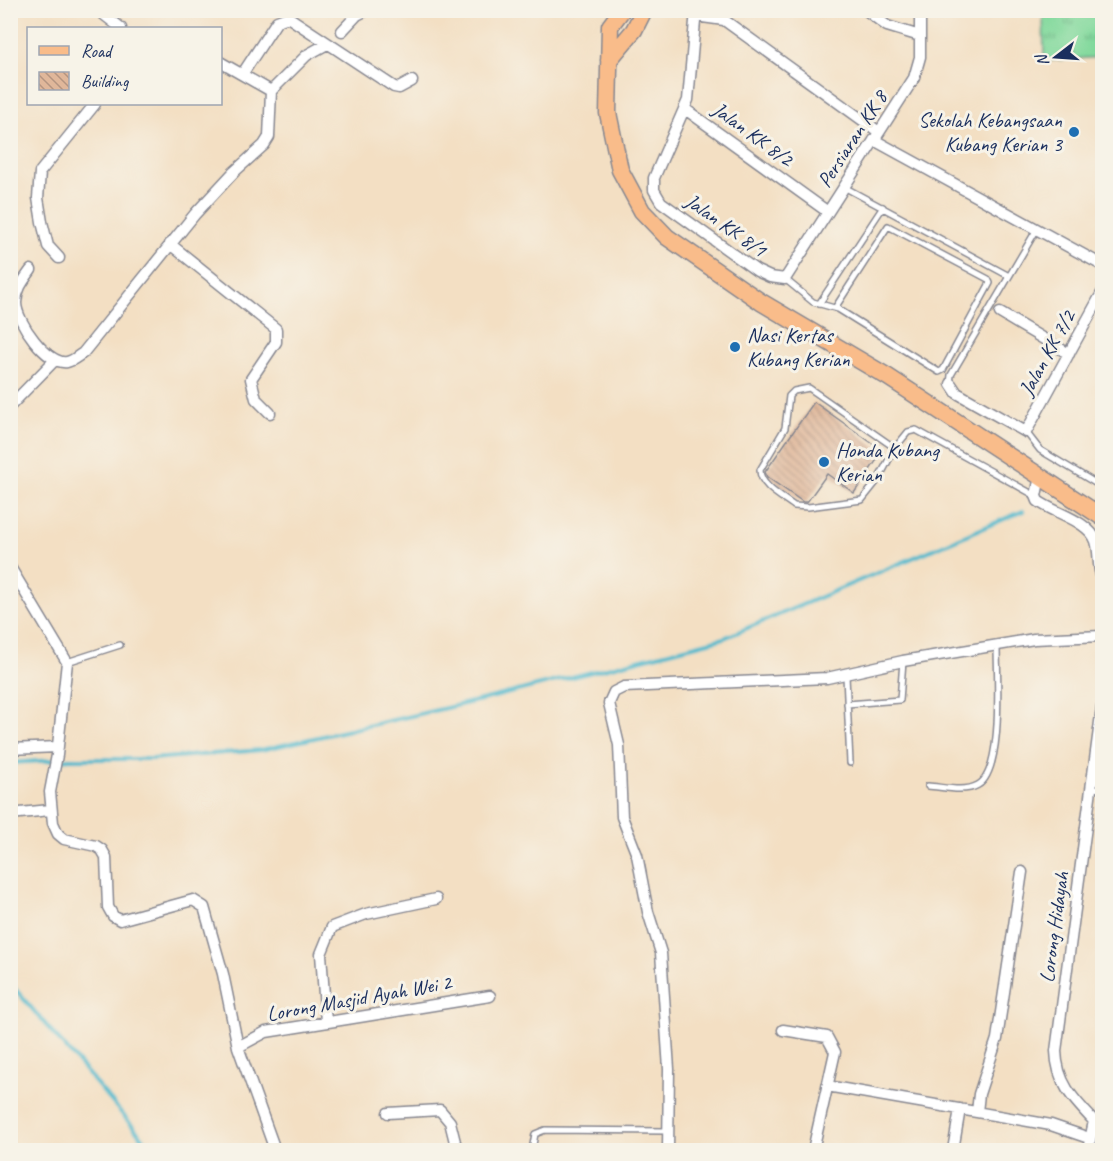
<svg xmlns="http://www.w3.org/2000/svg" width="1113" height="1161" font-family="Caveat,sans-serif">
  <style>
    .grass { fill: url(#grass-tufts); stroke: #4e847d; stroke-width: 1.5 }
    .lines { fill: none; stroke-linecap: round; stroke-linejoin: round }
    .stream { stroke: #50b9cd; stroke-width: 4 }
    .building { fill: url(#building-back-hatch) }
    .service-casing { stroke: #878790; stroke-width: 8 }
    .minor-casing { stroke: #878790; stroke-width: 13 }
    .primary-casing { stroke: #878790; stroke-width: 19 }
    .service { stroke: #fff; stroke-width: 5 }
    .minor { stroke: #fff; stroke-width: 10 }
    .primary { stroke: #f9bc8a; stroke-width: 16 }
    .poi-dot { fill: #1f6fb2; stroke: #f7f3e8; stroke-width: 2 }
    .labels { text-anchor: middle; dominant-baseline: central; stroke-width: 6; stroke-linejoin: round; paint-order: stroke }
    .poi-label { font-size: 21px; fill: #1b2f5e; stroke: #f7f3e8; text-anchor: start }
    .street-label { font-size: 21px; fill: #1b2f5e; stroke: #f7f3e8 }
  </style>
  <defs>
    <pattern id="grass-tufts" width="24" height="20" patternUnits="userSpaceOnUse" patternTransform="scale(1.5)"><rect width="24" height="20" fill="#82d99c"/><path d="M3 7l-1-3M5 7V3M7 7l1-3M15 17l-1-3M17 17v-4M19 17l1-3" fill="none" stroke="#6ab082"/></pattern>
    <pattern id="building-back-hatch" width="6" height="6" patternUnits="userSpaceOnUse" patternTransform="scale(1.5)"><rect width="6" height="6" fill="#e0b79a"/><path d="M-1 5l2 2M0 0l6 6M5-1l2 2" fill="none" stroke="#b59581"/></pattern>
  </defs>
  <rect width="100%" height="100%" fill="#f7f3e8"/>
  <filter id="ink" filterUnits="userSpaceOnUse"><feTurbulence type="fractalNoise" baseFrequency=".0167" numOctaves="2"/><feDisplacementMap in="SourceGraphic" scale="12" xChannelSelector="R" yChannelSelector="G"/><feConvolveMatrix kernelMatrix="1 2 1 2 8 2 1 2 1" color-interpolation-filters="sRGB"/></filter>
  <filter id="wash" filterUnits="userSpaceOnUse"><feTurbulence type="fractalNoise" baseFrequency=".008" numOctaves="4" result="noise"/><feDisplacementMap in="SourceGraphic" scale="24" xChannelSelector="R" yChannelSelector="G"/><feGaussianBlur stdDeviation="1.35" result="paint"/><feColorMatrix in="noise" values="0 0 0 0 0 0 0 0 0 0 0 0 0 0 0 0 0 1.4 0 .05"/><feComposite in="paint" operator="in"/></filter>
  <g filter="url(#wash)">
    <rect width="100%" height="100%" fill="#f3dfc3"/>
    <path class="grass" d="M1043,11H1102V57L1044,61Z"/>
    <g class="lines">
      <path class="stream" d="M10,763L70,759H152L261,750L490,698L724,638L1023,511
        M10,983L153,1150"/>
    </g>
    <g id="blocks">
      <path class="building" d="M814,402L883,451L854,493L827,474L807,502H803L767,477L765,472Z"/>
    </g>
  </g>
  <g filter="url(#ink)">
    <use href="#blocks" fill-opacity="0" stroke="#878790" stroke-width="1.5"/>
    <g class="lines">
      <defs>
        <path id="service" d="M844,187L1009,276
          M785,279L813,302L838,309L939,372L943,370L990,283L988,279L888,226L835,308
          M819,304L883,207
          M950,384L951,375L1037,229
          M1026,432L1040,450L1102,487
          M895,448L878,480L862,500L808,507L794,506C782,497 760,486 760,470L785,428L789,396L794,391L809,388L895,448L908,432L916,430L1036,496
          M67,662L120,645
          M846,676L850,763
          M847,704L900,700L903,661
          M928,786C943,787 964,793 978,785C1004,771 997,674 997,646
          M1093,788L1102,789
          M532,1150L535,1134L545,1130L668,1131"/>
        <path id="minor" d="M98,10L121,28
          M696,10L688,100L654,178V190L661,202L757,271L770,277L785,279L914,78L920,57V10
          M866,10L887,26L920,36
          M695,16L724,20L879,132
          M342,31L357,15L367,10
          M220,62L271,91
          M243,73L277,21L288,17L394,87L399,88L412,81
          M685,109L828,212
          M874,140L1102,265
          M170,244L276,329V342L251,379L256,399L270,413
          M59,258L48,246L42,222L38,198L40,172L95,104
          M31,270C24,280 16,289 16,303C16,321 47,365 67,362C73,361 78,356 83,353L195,214L234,172L264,145L269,137L271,91L307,55L327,44
          M1000,313L1069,354
          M951,384L957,393L1026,432L1102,293
          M10,406L55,360
          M1040,476L1036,496L1038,501C1054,513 1089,521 1096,541C1100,554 1097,566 1102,578
          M10,567L67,662L57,755L50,792L53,823L58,834L64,839L96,846L102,850L106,857L108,907L113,916L120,920L193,900L204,907L223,974L238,1047L275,1150
          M10,749L58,747
          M10,814L50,810
          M326,1022L321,954L332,927L366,914L436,899
          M783,1030L827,1037L835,1052L813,1150
          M238,1047L266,1032L490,996
          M827,1086L1051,1125L1089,1138
          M977,1112L979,1094L997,1039L1022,872
          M388,1113L440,1110L450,1122L457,1150
          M1094,1121C1073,1099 1057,1083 1056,1051L1102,707
          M668,1150L669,1069L661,953L648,912L637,855L622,817L619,745L609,703L614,692L624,687L827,678L903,661L1034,639L1102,636
          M953,1150L960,1109
          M1088,1150L1094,1121"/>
        <path id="primary" d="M622,10L610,26L608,113L620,170L642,211L667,237L761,302L888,377L1102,517
          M609,60L634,30L644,10"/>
      </defs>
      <use href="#service" class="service-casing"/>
      <use href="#minor" class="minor-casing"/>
      <use href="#primary" class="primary-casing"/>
      <use href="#service" class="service"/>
      <use href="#minor" class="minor"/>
      <use href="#primary" class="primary"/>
    </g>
  </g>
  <g class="poi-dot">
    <circle cx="1074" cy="132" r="6"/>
    <circle cx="735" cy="347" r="6"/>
    <circle cx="824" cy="462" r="6"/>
  </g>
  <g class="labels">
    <g class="poi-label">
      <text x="1062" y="120" text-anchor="end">Sekolah Kebangsaan<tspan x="1062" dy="24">Kubang Kerian 3</tspan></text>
      <text x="747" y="335">Nasi Kertas<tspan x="747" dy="24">Kubang Kerian</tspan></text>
      <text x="836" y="450">Honda Kubang<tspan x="836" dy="24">Kerian</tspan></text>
    </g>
    <g class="street-label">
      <text transform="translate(753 134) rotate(36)">Jalan KK 8/2</text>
      <text transform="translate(852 139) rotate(-57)">Persiaran KK 8</text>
      <text transform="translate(726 225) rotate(35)">Jalan KK 8/1</text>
      <text transform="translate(1047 353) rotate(-61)">Jalan KK 7/2</text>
      <text transform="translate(1054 927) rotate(-82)">Lorong Hidayah</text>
      <text transform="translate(359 998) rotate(-10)">Lorong Masjid Ayah Wei 2</text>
    </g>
  </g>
  <rect width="1113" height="1161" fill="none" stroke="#f7f3e8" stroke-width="36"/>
  <rect x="27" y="27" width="195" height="78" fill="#f7f3e8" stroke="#9fa5b1" stroke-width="1.5"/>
  <rect x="39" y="46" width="30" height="9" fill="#f9bc8a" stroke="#9fa5b1" stroke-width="1.5"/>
  <text x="81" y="57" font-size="18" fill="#1b2f5e">Road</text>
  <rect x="39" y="72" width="30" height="18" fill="url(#building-back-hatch)" stroke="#9fa5b1" stroke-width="1.5"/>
  <text x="81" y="87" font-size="18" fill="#1b2f5e">Building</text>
  <g transform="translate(1056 57) rotate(253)" stroke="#f7f3e8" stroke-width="4.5" paint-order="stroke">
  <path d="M0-4.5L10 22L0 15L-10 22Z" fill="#1b2f5e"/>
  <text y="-9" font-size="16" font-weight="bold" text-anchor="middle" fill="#1b2f5e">N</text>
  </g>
</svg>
